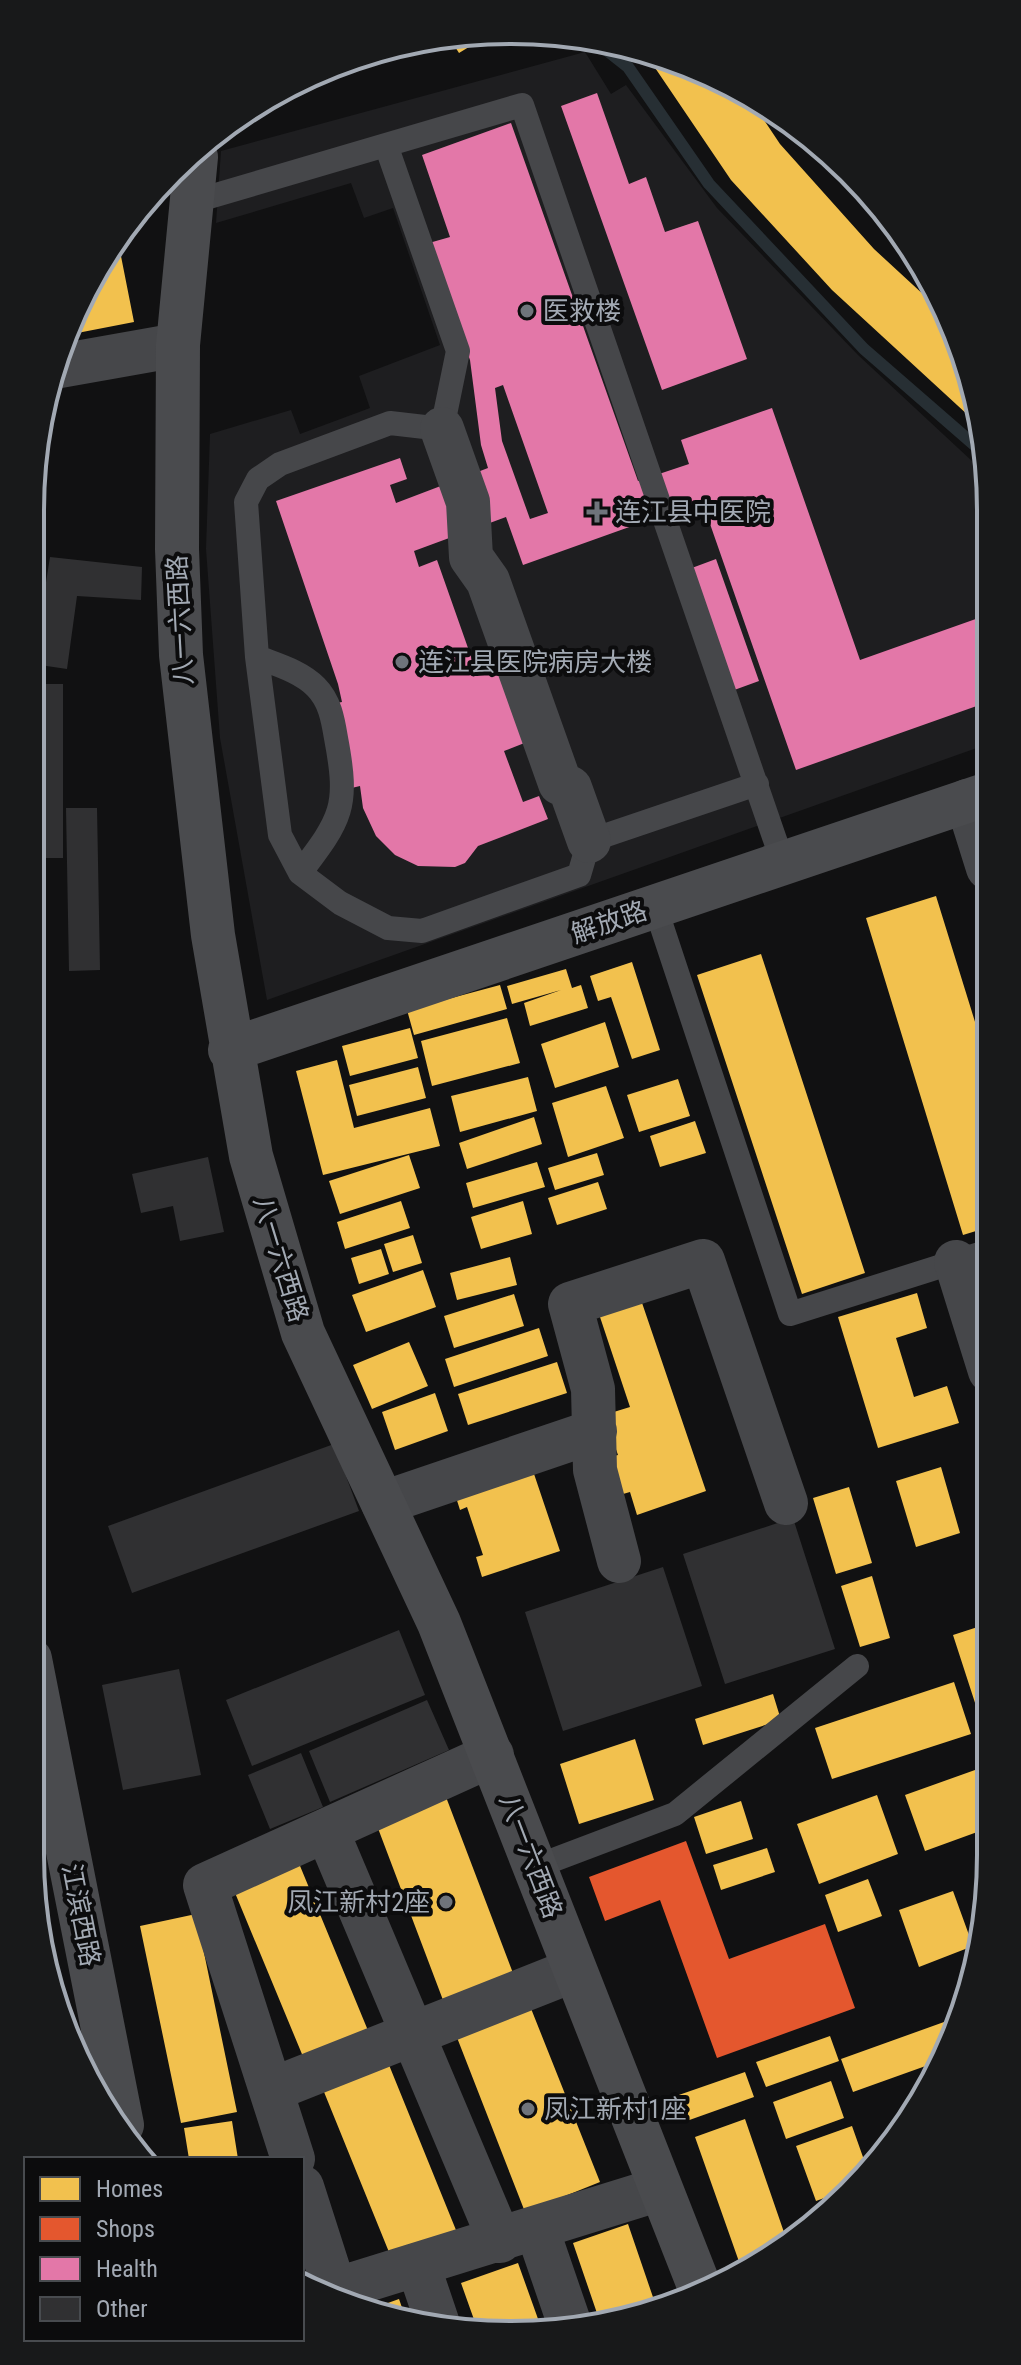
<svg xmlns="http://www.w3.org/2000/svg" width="1021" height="2365" font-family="'Roboto Condensed','Noto Sans SC',sans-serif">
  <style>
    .built { fill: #1e1e20 }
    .homes { fill: #f2c14e }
    .shops { fill: #e4572e }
    .health { fill: #e377a8; fill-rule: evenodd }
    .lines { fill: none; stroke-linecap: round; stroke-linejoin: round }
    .stream { stroke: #272f34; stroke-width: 12 }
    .building { fill: #303032 }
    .lane { stroke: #46474a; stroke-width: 24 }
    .street { stroke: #46474a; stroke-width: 44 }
    .secondary { stroke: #4a4b4e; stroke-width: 44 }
    .poi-dot { fill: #6f747b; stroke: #0c0c0d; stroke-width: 3 }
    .labels { text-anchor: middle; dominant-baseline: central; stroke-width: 8; stroke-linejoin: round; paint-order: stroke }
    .poi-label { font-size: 26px; fill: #a2a9b3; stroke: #0c0c0d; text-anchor: start }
    .street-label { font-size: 26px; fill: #a2a9b3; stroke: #0c0c0d }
    .rim { fill: none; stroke: #a2a9b3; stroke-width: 4 }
  </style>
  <rect width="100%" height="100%" fill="#111112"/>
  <path class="built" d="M585,52L611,94L626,85L717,208L858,355L987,475L988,744L267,1000L220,738L206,549L210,434L291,410L300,434L370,408L359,376L440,345L393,208L364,218L351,183L216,223L221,151Z"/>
  <path class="homes" d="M480,31L492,33L459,53L450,39Z
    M645,53L665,56L748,96L780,144L874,249L951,320L982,428L832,290L731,180Z
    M119,246L134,322L67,335Z
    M936,896L989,1067V1227L963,1235L866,918Z
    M761,954L865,1273L802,1294L697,975Z
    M632,962L660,1050L632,1059L611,997L598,1001L590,976Z
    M566,969L572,988L581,985L588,1008L530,1026L524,1003L561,990L512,1004L507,986Z
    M500,985L507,1009L414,1035L407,1010Z
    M507,1018L520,1063L432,1086L421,1041Z
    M605,1022L619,1067L555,1088L541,1044Z
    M410,1028L418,1058L350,1076L342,1046Z
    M337,1060L354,1128L430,1108L440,1146L323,1175L296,1071Z
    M418,1067L426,1098L357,1116L349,1085Z
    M528,1077L537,1111L460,1132L451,1096Z
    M678,1079L690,1116L639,1132L627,1095Z
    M606,1086L624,1138L568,1157L552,1103Z
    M534,1117L542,1144L467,1169L459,1143Z
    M695,1121L706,1153L660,1167L650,1136Z
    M597,1153L604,1175L555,1190L548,1168Z
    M409,1155L420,1188L340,1214L329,1181Z
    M537,1162L545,1187L473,1208L466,1183Z
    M598,1182L607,1209L557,1225L548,1198Z
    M401,1201L410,1228L345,1249L337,1222Z
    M523,1201L532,1234L481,1249L471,1217Z
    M413,1235L422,1263L393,1272L384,1244Z
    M381,1249L389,1274L359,1284L351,1258Z
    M510,1257L517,1285L457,1300L450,1273Z
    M423,1270L436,1307L366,1332L352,1295Z
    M917,1293L927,1328L896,1338L914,1397L947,1386L959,1423L878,1448L838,1317Z
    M514,1294L524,1326L454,1348L444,1316Z
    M639,1294L706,1491L637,1515L630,1492L623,1494L610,1457L618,1455L604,1415L630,1407L597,1308Z
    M539,1328L548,1356L454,1387L445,1359Z
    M409,1342L428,1386L372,1409L353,1365Z
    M557,1362L567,1393L468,1425L458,1394Z
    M435,1393L448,1431L395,1450L382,1412Z
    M531,1465L560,1551L482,1577L476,1557L483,1555L467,1507L460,1510L454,1491Z
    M941,1467L960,1533L916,1547L896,1481Z
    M849,1487L872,1563L836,1574L813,1498Z
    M872,1576L890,1638L860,1647L841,1586Z
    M990,1623L991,1748L990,1749L953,1635Z
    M954,1682L971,1734L832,1779L815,1728Z
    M773,1694L781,1720L703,1745L695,1719Z
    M635,1739L654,1800L579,1824L560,1764Z
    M975,1770L991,1814V1827L925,1851L905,1795Z
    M877,1795L898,1854L819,1884L797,1824Z
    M446,1797L516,1981L446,2008L376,1823Z
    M741,1801L753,1839L706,1854L694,1817Z
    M767,1848L775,1872L721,1890L713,1865Z
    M298,1861L369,2033L304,2059L233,1888Z
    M868,1879L882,1916L838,1932L825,1895Z
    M953,1891L973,1946L919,1967L899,1910Z
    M196,1914L237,2112L181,2123L140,1926Z
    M530,2006L600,2182L525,2212L456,2035Z
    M944,2022L949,2037L934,2063L853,2092L841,2059Z
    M830,2036L839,2061L766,2087L756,2062Z
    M387,2060L458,2235L393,2262L322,2087Z
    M745,2072L754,2097L681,2123L673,2097Z
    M831,2081L844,2118L786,2139L773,2102Z
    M745,2119L787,2241L743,2273L695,2137Z
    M232,2121L238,2159H189L184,2128Z
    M852,2126L869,2174L849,2189L816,2201L796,2146Z
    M628,2224L655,2303L600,2322L573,2243Z
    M518,2263L542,2330L477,2328L461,2283Z
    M399,2299L407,2322L371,2309Z"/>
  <path class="shops" d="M686,1841L729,1959L825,1924L855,2008L717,2058L660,1900L605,1921L589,1877Z"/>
  <path class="health" d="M597,93L629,184L646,177L665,232L698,221L747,359L662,390L561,106Z
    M511,123L638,481L689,464L681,440L772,408L860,660L987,615L988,702L796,770L702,501L523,565L506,517L414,551L419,567L437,560L474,665L496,657L527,742L504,751L523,802L539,796L548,819L478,846L465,863L455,867L418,866L395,855L376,836L363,808L360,786L339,791L322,706L342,702L338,684L276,501L400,458L407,479L390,485L396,503L488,468L481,445L470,360L429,243L450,237L422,155ZM503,385L548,513L530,519L502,441L495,388Z
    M716,559L759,681L715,697L673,575Z"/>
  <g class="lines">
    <path class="stream" d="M604,48L628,67L709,184L864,349L987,456"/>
  </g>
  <path class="building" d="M50,557L142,567L141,600L77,596L67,669L33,664Z
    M30,684H63V858H30Z
    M66,808H97L100,970L69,971Z
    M208,1157L224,1232L180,1241L173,1206L141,1213L132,1174Z
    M334,1444L359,1511L132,1593L108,1526Z
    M793,1518L835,1649L725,1684L683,1554Z
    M663,1567L702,1686L563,1731L525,1612Z
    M399,1630L425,1695L252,1766L226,1700Z
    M179,1669L201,1775L123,1790L102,1685Z
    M427,1700L449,1750L330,1802L309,1751Z
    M301,1753L323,1807L270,1829L248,1775Z"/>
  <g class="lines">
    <path class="lane" d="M386,145L458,351L442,429L390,423L280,464L258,479L246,502L257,657L280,835L300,873L340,903L388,928L422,931L579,875L589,841
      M192,202L522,105L783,863
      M257,657C277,665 300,671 316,687C330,701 333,720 336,738C349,807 342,818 300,873
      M580,844L757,784
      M655,906L790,1314L989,1251
      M535,1867L675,1814L857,1666"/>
    <path class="street" d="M54,367L178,345
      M442,429L468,502L471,557L488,581L560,783L570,788L589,841
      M967,801L988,868
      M956,1262L990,1371
      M383,1503L595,1431
      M619,1561L595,1470L593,1389L570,1304L703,1261L786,1503
      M327,1831L500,2241
      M271,2090L574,1970
      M293,2159L205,1885L492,1755
      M302,2187L335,2290
      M537,2229L572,2331
      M418,2265L439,2327
      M328,2292L660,2189"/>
    <path class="secondary" d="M196,157L178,345L177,549L181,655L213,935L251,1156L303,1333L439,1623L700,2288
      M230,1050L988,794
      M30,1659L122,2125"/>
  </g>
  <g class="poi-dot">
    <circle cx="527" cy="311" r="8"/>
    <path d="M593 500h8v8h8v8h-8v8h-8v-8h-8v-8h8z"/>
    <circle cx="402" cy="662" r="8"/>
    <circle cx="446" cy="1902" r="8"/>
    <circle cx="528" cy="2109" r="8"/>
  </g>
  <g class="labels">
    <g class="poi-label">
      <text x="543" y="311">医救楼</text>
      <text x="615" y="512">连江县中医院</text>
      <text x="418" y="662">连江县医院病房大楼</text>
      <text x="430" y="1902" text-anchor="end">凤江新村2座</text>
      <text x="544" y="2109">凤江新村1座</text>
    </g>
    <g class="street-label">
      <text transform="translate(180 620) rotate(-93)">八一六西路</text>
      <text transform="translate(609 922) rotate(-19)">解放路</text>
      <text transform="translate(281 1259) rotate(73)">八一六西路</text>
      <text transform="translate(531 1856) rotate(69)">八一六西路</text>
      <text transform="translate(81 1915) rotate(79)">江滨西路</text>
    </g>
  </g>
  <path d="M0 0H1021V2365H0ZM510 44H511A466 466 0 0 1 977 510V1855A466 466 0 0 1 511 2321H510A466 466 0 0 1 44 1855V510A466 466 0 0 1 510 44Z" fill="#18191a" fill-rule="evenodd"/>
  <path class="rim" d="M510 44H511A466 466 0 0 1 977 510V1855A466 466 0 0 1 511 2321H510A466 466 0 0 1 44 1855V510A466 466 0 0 1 510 44Z"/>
  <rect x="24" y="2157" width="280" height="184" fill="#0c0c0d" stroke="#484b4f" stroke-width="2"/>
  <rect x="40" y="2177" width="40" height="24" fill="#f2c14e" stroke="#484b4f" stroke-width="2"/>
  <text x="96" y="2197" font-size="24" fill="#a2a9b3">Homes</text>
  <rect x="40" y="2217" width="40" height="24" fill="#e4572e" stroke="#484b4f" stroke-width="2"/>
  <text x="96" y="2237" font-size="24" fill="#a2a9b3">Shops</text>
  <rect x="40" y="2257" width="40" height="24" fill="#e377a8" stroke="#484b4f" stroke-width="2"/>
  <text x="96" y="2277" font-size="24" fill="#a2a9b3">Health</text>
  <rect x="40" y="2297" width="40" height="24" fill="#303032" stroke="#484b4f" stroke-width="2"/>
  <text x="96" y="2317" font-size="24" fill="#a2a9b3">Other</text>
</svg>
